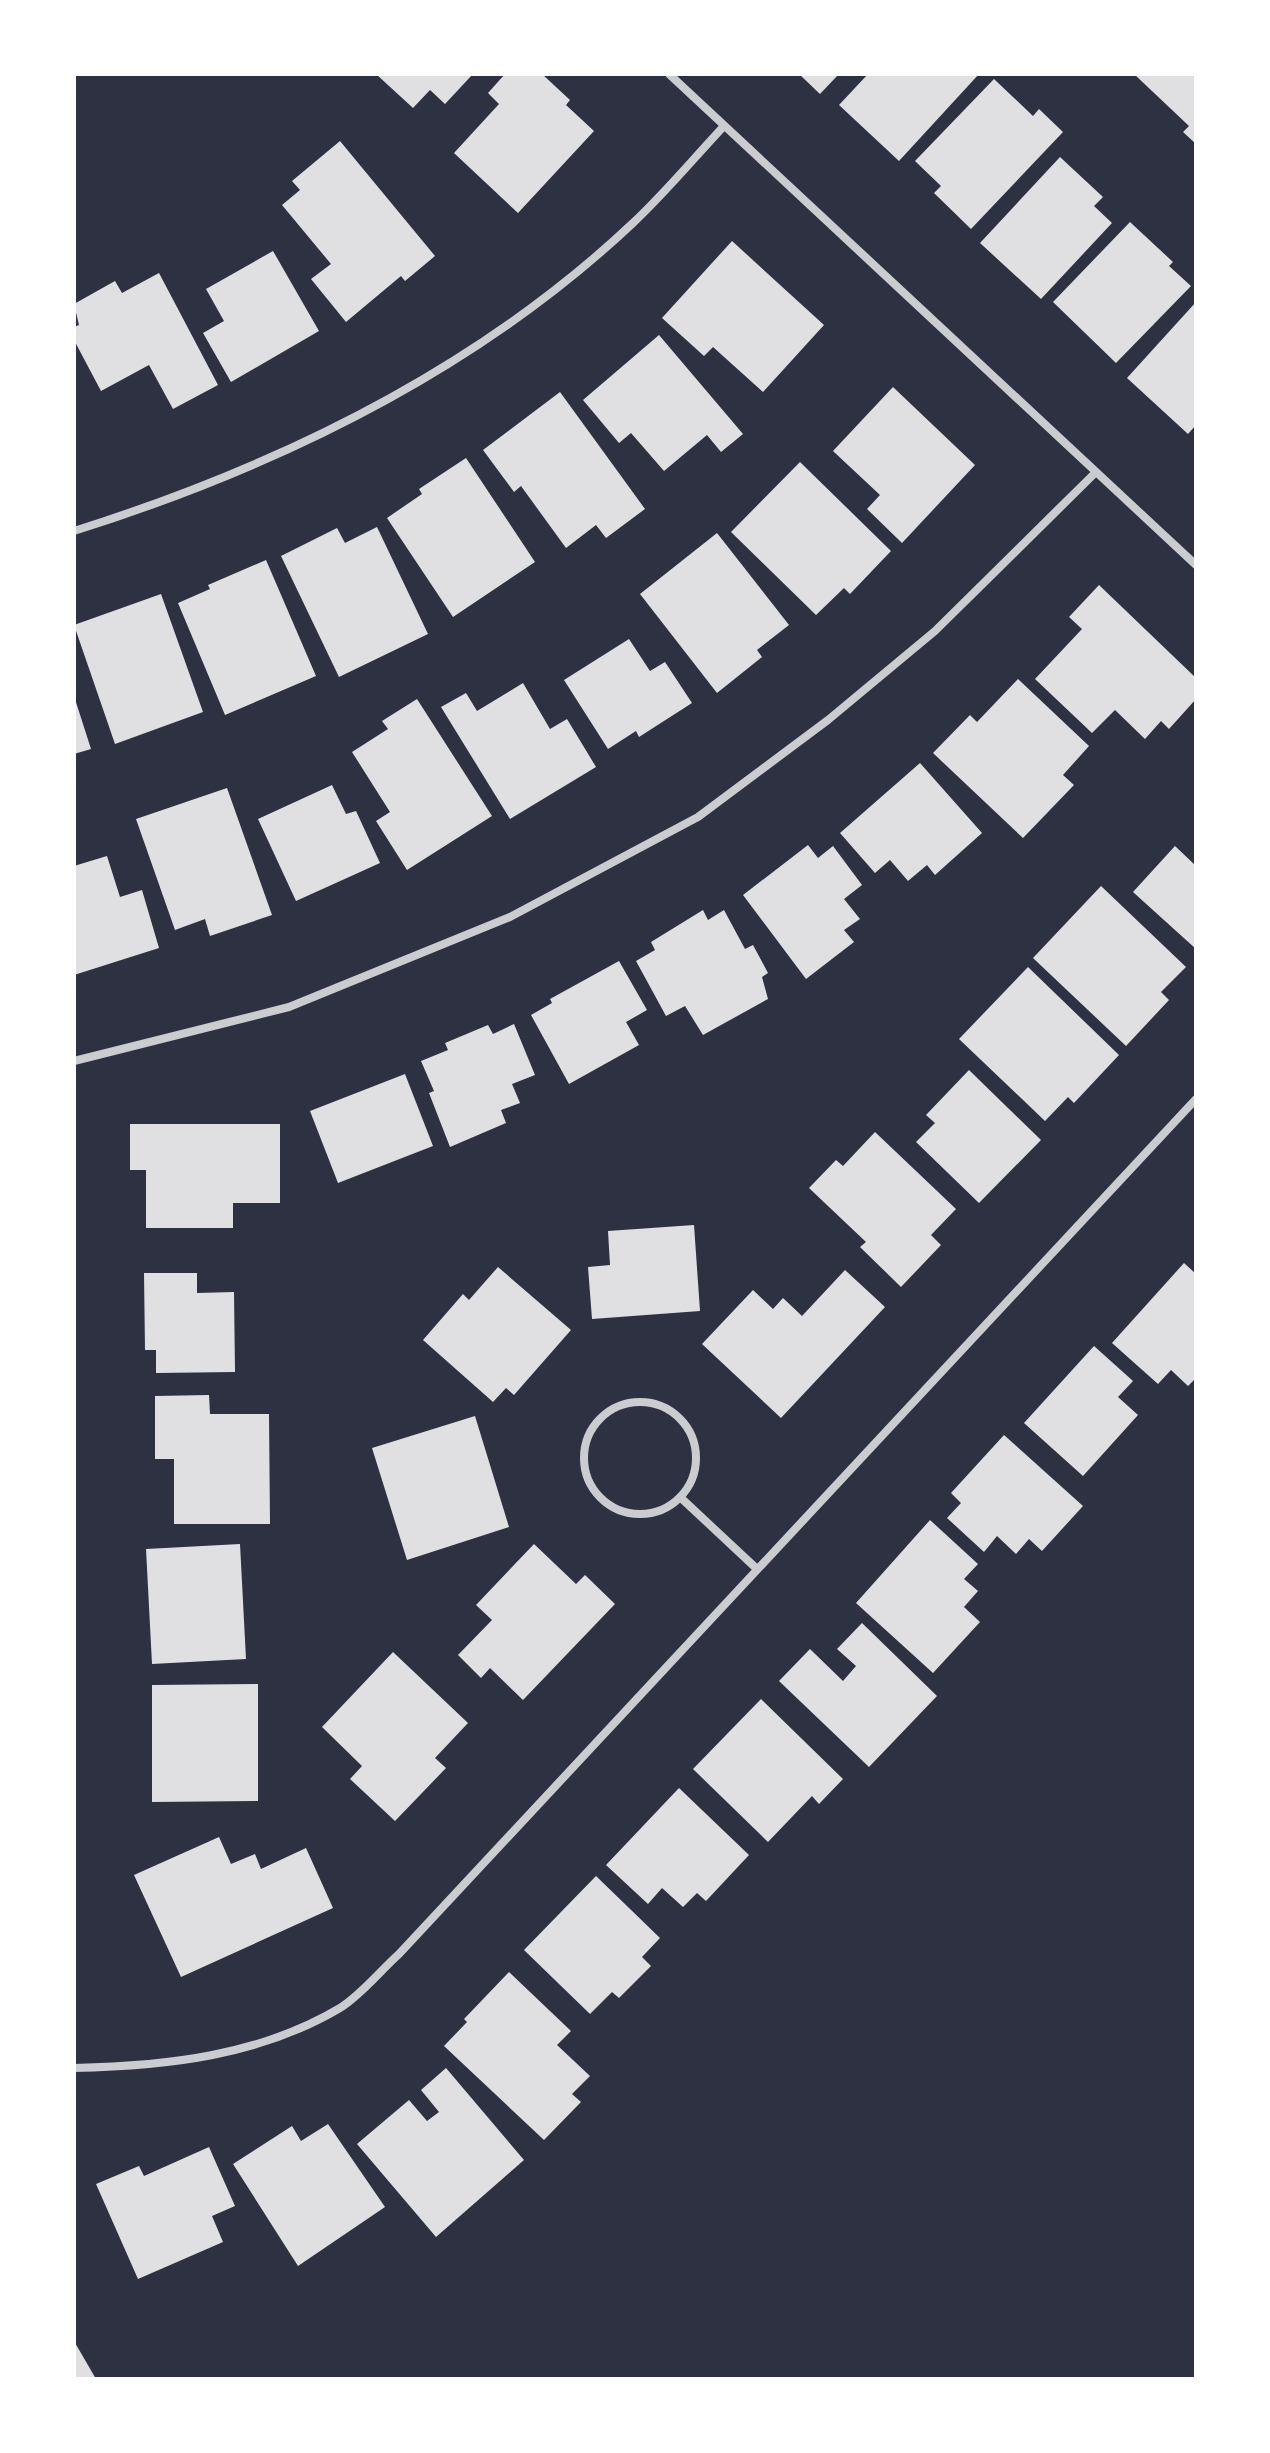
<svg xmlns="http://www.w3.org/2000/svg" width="1270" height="2453" font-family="Lato,sans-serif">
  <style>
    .building { fill: #e0e0e3 }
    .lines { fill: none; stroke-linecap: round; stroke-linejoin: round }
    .minor { stroke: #caccd0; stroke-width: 8 }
  </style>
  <rect width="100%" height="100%" fill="#2d3142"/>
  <path class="building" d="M376,74H473L445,104L430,90L413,108Z
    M505,74H542L570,100L566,105L594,131L518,213L454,153L499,104L488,93Z
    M799,74H839L820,94Z
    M868,74H979L899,161L839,105Z
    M1134,74H1196V144L1183,132L1189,126Z
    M994,79L1033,116L1039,109L1063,132L971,229L934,193L941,186L915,161Z
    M340,141L435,256L405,281L401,276L346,322L311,279L331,264L282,205L300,190L292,181Z
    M1060,157L1103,197L1094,206L1112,223L1041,299L980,243Z
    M1130,222L1173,262L1169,266L1191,286L1116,363L1053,302Z
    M732,241L824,325L763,392L713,347L704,356L662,318Z
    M273,251L319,331L231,382L203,333L224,321L206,289Z
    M159,273L218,385L173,409L149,365L101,391L74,340V327L79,325L74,304L115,281L122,293Z
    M1196,302V425L1188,434L1127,378Z
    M659,335L743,434L721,452L707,435L664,471L631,433L619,443L583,400Z
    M893,387L975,465L902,543L867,509L880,495L833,451Z
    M560,392L645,509L606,538L596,525L566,548L521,486L514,492L483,450Z
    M466,458L535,562L453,617L387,518L422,494L419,489Z
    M800,462L891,551L850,594L844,588L816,615L731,532Z
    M377,527L428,634L339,677L281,556L337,528L345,543Z
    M717,533L789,625L757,650L762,657L717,693L640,594Z
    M266,560L316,676L225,715L178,603L210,589L208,585Z
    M1099,585L1196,678V699L1169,729L1161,721L1145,739L1115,710L1092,733L1035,679L1082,629L1069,617Z
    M161,594L203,712L115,744L74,625Z
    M629,639L650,671L665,662L692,703L639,737L636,731L608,749L564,680Z
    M1018,679L1089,746L1063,775L1074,785L1023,838L933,753L970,715L977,722Z
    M523,683L550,729L567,719L596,767L510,819L441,707L466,693L477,711Z
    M74,696L91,749L74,754Z
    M417,699L492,816L407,870L376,821L390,812L352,752L388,729L382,721Z
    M920,763L982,833L935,875L927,865L908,881L890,860L875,873L840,833Z
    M332,785L346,814L356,811L380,863L296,901L258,819Z
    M227,788L272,915L210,936L205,919L175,930L136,819Z
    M808,845L818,858L833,846L862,885L844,899L860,919L844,930L854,942L806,979L743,895Z
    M1175,846L1196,866V949L1133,892Z
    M107,856L120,897L142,890L159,948L74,975V866Z
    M1101,886L1186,967L1161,992L1169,1000L1126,1046L1033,958Z
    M703,910L708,920L724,910L745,949L753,945L768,973L762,977L768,999L703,1035L685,1006L666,1016L636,961L655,950L651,942Z
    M619,961L647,1010L626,1022L639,1045L569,1084L531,1015L552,1003L550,999Z
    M1028,967L1119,1055L1074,1103L1068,1097L1045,1121L959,1039Z
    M514,1024L535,1075L512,1084L520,1103L501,1110L506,1123L450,1147L429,1093L434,1091L421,1061L448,1050L445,1043L488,1025L493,1034Z
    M969,1070L1041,1140L979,1203L916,1142L935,1123L926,1115Z
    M405,1074L433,1146L338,1183L310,1111Z
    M130,1124H280V1203H233V1228H146V1170H130Z
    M875,1132L956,1209L931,1235L941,1245L901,1287L860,1247L866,1242L809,1188L836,1160L843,1166Z
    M694,1225L700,1311L592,1319L588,1267L610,1265L608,1231Z
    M1184,1263L1196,1274V1378L1188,1386L1171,1370L1158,1384L1112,1343Z
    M498,1267L571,1330L514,1395L506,1388L493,1402L423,1340L463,1294L469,1300Z
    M845,1270L885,1307L781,1418L702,1344L753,1290L773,1309L783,1298L802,1316Z
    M144,1273H197V1293L234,1292L235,1372L156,1373V1350H145Z
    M1094,1346L1133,1381L1118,1397L1138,1415L1083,1476L1024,1423Z
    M209,1395L210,1414H269L270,1524H174V1459H155V1396Z
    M475,1416L509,1527L407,1560L372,1448Z
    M1004,1435L1083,1506L1042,1551L1029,1539L1016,1554L997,1536L984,1552L947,1518L961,1503L951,1493Z
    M930,1520L978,1564L964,1579L978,1591L964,1607L980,1622L933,1673L856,1603Z
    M240,1544L246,1659L152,1664L146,1549Z
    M534,1544L576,1584L585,1575L615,1604L523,1700L490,1668L481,1678L458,1655L492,1620L476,1605Z
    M862,1623L937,1696L869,1767L779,1681L810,1649L843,1681L856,1666L837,1649Z
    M393,1652L468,1723L435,1758L446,1768L395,1821L350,1779L362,1766L322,1727Z
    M258,1684V1801L152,1802V1685Z
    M761,1699L843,1779L819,1804L812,1796L768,1842L693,1769Z
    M679,1788L749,1855L706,1901L697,1893L683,1907L662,1888L648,1904L606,1865Z
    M219,1837L231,1864L255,1854L261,1869L306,1848L333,1908L181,1977L134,1875Z
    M596,1876L660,1938L642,1957L651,1966L619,1998L612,1992L590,2014L524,1950Z
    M509,1972L571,2031L557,2045L590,2076L572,2094L581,2102L544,2140L444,2046L467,2022L464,2019Z
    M446,2068L524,2160L436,2237L357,2144L409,2100L427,2121L439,2112L421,2090Z
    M328,2124L385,2207L298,2266L233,2164L292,2126L301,2141Z
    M209,2147L235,2206L212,2216L223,2242L138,2279L96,2184L139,2166L144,2176Z
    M74,2341L96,2379H74Z"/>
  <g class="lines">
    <path class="minor" d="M669,74L1196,565
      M74,531C277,467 476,371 633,223C665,193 694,158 724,126
      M74,1061L289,1007L510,917L698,817L828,720L935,631L1096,472
      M584 1458a56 56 0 1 1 112 0a56 56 0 1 1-112 0Z
      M680,1497L757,1569
      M74,2068C166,2066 259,2056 340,2008C361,1995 380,1971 399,1954L1196,1099"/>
  </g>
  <rect width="1270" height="2453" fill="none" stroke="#ffffff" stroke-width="152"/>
</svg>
